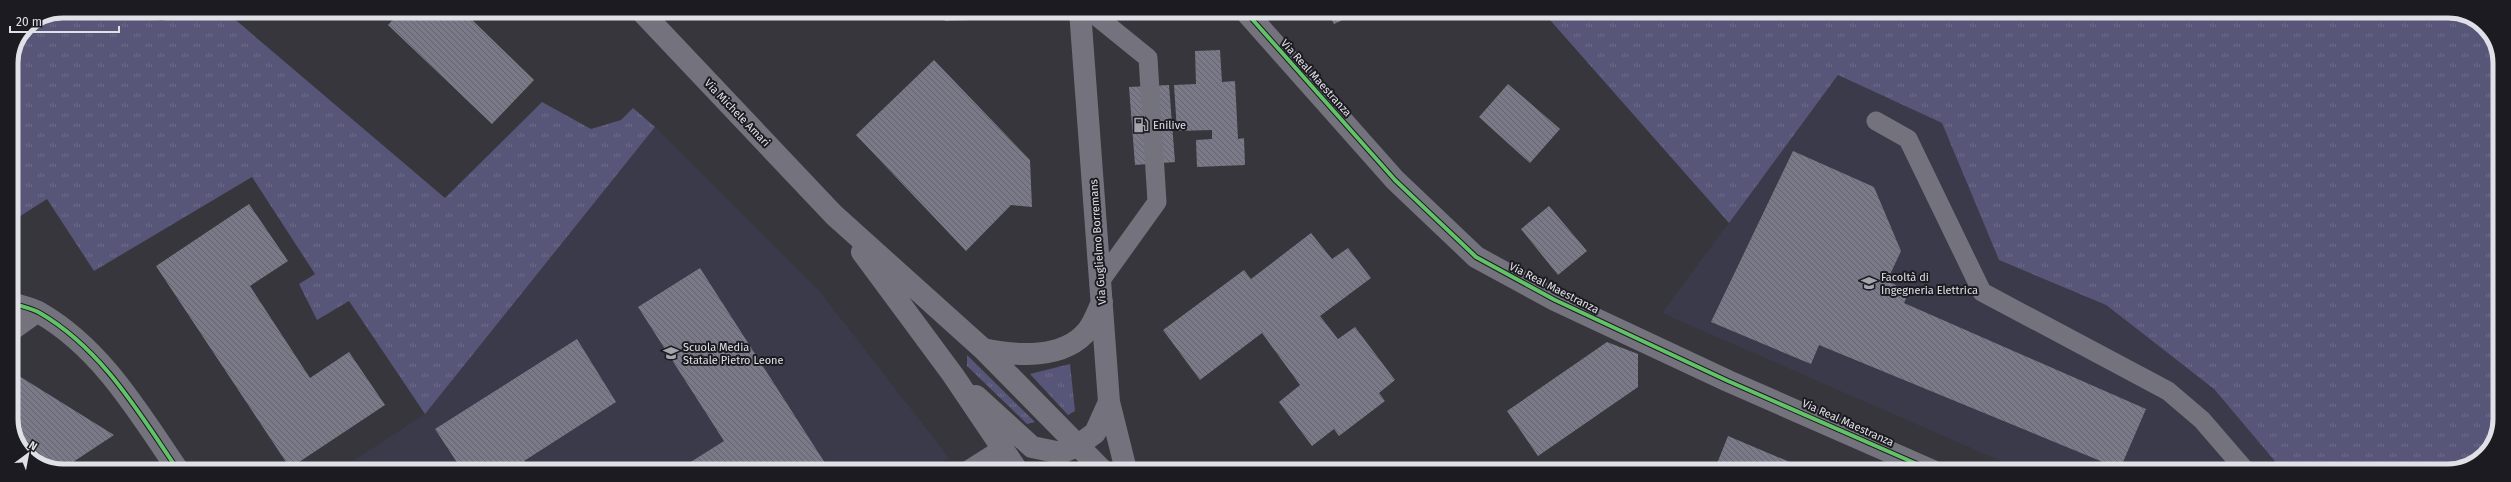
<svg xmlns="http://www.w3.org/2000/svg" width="2511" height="482" font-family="'Fira Sans',sans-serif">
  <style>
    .built { fill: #3b3a4b }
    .grass { fill: url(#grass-tufts) }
    .building { fill: url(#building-back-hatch) }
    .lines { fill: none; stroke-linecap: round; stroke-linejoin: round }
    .lane { stroke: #74737d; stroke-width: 19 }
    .street { stroke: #74737d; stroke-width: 22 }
    .primary { stroke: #74737d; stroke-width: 22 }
    .cycleway-casing { stroke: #1c1b21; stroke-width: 6 }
    .cycleway { stroke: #61c268; stroke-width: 4 }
    .labels { text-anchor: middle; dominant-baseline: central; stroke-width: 4; stroke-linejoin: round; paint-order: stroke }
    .street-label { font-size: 11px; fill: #e0e0e7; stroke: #1c1b21 }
    .poi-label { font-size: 11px; fill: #e0e0e7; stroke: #1c1b21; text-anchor: start }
    .rim { fill: none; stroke: #e0e0e7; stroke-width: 5 }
  </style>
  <defs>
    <pattern id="grass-tufts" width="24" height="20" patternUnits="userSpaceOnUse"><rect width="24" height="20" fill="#575578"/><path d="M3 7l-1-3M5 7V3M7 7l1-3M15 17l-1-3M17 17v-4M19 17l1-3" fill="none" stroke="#6f6d8b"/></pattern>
    <pattern id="building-back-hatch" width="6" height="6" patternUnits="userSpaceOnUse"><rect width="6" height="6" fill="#7a7988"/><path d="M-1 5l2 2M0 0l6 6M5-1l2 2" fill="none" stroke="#64636d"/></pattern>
  </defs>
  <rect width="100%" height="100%" fill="#36363c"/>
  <path class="built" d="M1838,75L1942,123L1999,260L2105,305L2214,389L2274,460L2278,471H2024L1662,313Z
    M655,127L821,293L949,458L930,470H339L425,414Z"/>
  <path class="grass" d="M169,11H225L445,198L542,102L591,129L621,120L633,108L655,127L425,414L349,301L317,320L299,284L315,274L252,177L94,271L47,199L11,222V62L26,26L57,13L164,21Z
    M1543,12H2458L2487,28L2500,59L2499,429L2482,458L2449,471H2278L2274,460L2214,389L2106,305L1999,260L1942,123L1838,75L1729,223Z
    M967,355L1035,422L1027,424L967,366Z
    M1070,364L1075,411L1068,415L1030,374Z"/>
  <path class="building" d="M401,11H463L534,80L492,124L388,25Z
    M944,11H1022V18L945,21Z
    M1328,12H1360L1334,24Z
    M1220,50L1222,82L1235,81L1238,139L1244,138L1245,165L1197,167L1196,140L1212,139V130L1177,131L1174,85L1196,84L1195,51Z
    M934,60L1030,160L1032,207L1011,205L966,251L856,135Z
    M1508,84L1560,129L1530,163L1479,117Z
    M1169,85L1175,162L1135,165L1129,87Z
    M1793,151L1874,187L1901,251L1887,281L1909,291L1904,303L2146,409L2120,469L1819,345L1811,364L1711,322Z
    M249,204L288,261L250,286L310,378L349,352L385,405L290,468L156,266Z
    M1549,206L1587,251L1558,275L1521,229Z
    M1311,233L1332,259L1348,248L1371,278L1320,316L1338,339L1355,327L1395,380L1379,393L1385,401L1339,436L1334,429L1312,446L1279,402L1300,385L1262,333L1200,380L1163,330L1244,270L1251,279Z
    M700,268L825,463L814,470H678L724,441L638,307Z
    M577,339L616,402L524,461L530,470H462L435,429Z
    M1607,342L1638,354V387L1538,456L1507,411Z
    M11,371L114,435L64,468L66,470H53L24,454L11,426Z
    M1728,436L1811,471H1714Z"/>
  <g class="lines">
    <path class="lane" d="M1090,11L1148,58L1157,202L1101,280
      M1876,121L1908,139L1982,292L2168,391L2202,420L2246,471
      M11,332L39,312
      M968,470L1001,449"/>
    <path class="street" d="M1245,11L1395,180L1476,257L1555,300L1728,381L1933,471
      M11,303C20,306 32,308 40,313C102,349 139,413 178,470"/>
    <path class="primary" d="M641,11L834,215L983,349L1102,470
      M1080,11L1109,402L1126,470
      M862,252L953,375L1017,470
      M983,349C1016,356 1064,360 1088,330C1094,322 1098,311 1102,302
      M976,396L1032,447L1061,453L1077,446L1095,433L1109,402"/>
    <defs>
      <path id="cycleway" d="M1245,11L1395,180L1476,257L1555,300L1728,381L1933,471
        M11,303C20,306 32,308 40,313C102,349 139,413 178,470"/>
    </defs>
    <use href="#cycleway" class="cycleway-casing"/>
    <use href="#cycleway" class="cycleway"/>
  </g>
  <defs>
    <symbol id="fuel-bare" viewBox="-9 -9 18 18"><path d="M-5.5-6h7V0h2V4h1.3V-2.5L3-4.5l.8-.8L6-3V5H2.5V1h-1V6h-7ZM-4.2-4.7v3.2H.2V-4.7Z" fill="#a4a4ab" stroke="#1c1b21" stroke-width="2.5" paint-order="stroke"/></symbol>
    <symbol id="university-bare" viewBox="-9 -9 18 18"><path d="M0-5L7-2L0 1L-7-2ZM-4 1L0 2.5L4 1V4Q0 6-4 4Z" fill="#a4a4ab" stroke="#1c1b21" stroke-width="2.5" paint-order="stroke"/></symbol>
    <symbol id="school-bare" viewBox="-9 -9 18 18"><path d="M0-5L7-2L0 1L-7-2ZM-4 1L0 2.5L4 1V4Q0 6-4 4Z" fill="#a4a4ab" stroke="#1c1b21" stroke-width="2.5" paint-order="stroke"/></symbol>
  </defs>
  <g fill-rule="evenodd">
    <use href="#fuel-bare" x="1130" y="114" width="22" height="22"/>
    <use href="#university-bare" x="1858" y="272" width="22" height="22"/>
    <use href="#school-bare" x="660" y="342" width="22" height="22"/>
  </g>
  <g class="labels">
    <g class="street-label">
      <text transform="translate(1316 78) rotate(48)">Via Real Maestranza</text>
      <text transform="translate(737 113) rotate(46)">Via Michele Amari</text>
      <text transform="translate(1098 242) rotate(-94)">Via Guglielmo Borremans</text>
      <text transform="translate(1554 288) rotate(27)">Via Real Maestranza</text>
      <text transform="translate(1848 423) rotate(24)">Via Real Maestranza</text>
    </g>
    <g class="poi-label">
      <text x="1153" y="125">Enilive</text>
      <text x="1881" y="277">Facoltà di<tspan x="1881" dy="13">Ingegneria Elettrica</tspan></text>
      <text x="683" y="347">Scuola Media<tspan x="683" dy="13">Statale Pietro Leone</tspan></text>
    </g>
  </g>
  <path d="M0 0H2511V482H0ZM63 18H2448A45 45 0 0 1 2493 63V419A45 45 0 0 1 2448 464H63A45 45 0 0 1 18 419V63A45 45 0 0 1 63 18Z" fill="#1c1b21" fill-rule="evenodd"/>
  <path class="rim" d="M63 18H2448A45 45 0 0 1 2493 63V419A45 45 0 0 1 2448 464H63A45 45 0 0 1 18 419V63A45 45 0 0 1 63 18Z"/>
  <g transform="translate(28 454) rotate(32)" stroke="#1c1b21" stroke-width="3" paint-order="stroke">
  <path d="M0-3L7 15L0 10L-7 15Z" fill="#e0e0e7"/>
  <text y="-6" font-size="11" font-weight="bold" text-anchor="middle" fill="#e0e0e7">N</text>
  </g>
  <path d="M10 26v6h109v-6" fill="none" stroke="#e0e0e7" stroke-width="2"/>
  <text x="16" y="26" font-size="12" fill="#e0e0e7" stroke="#1c1b21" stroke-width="3" paint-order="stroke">20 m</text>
</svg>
